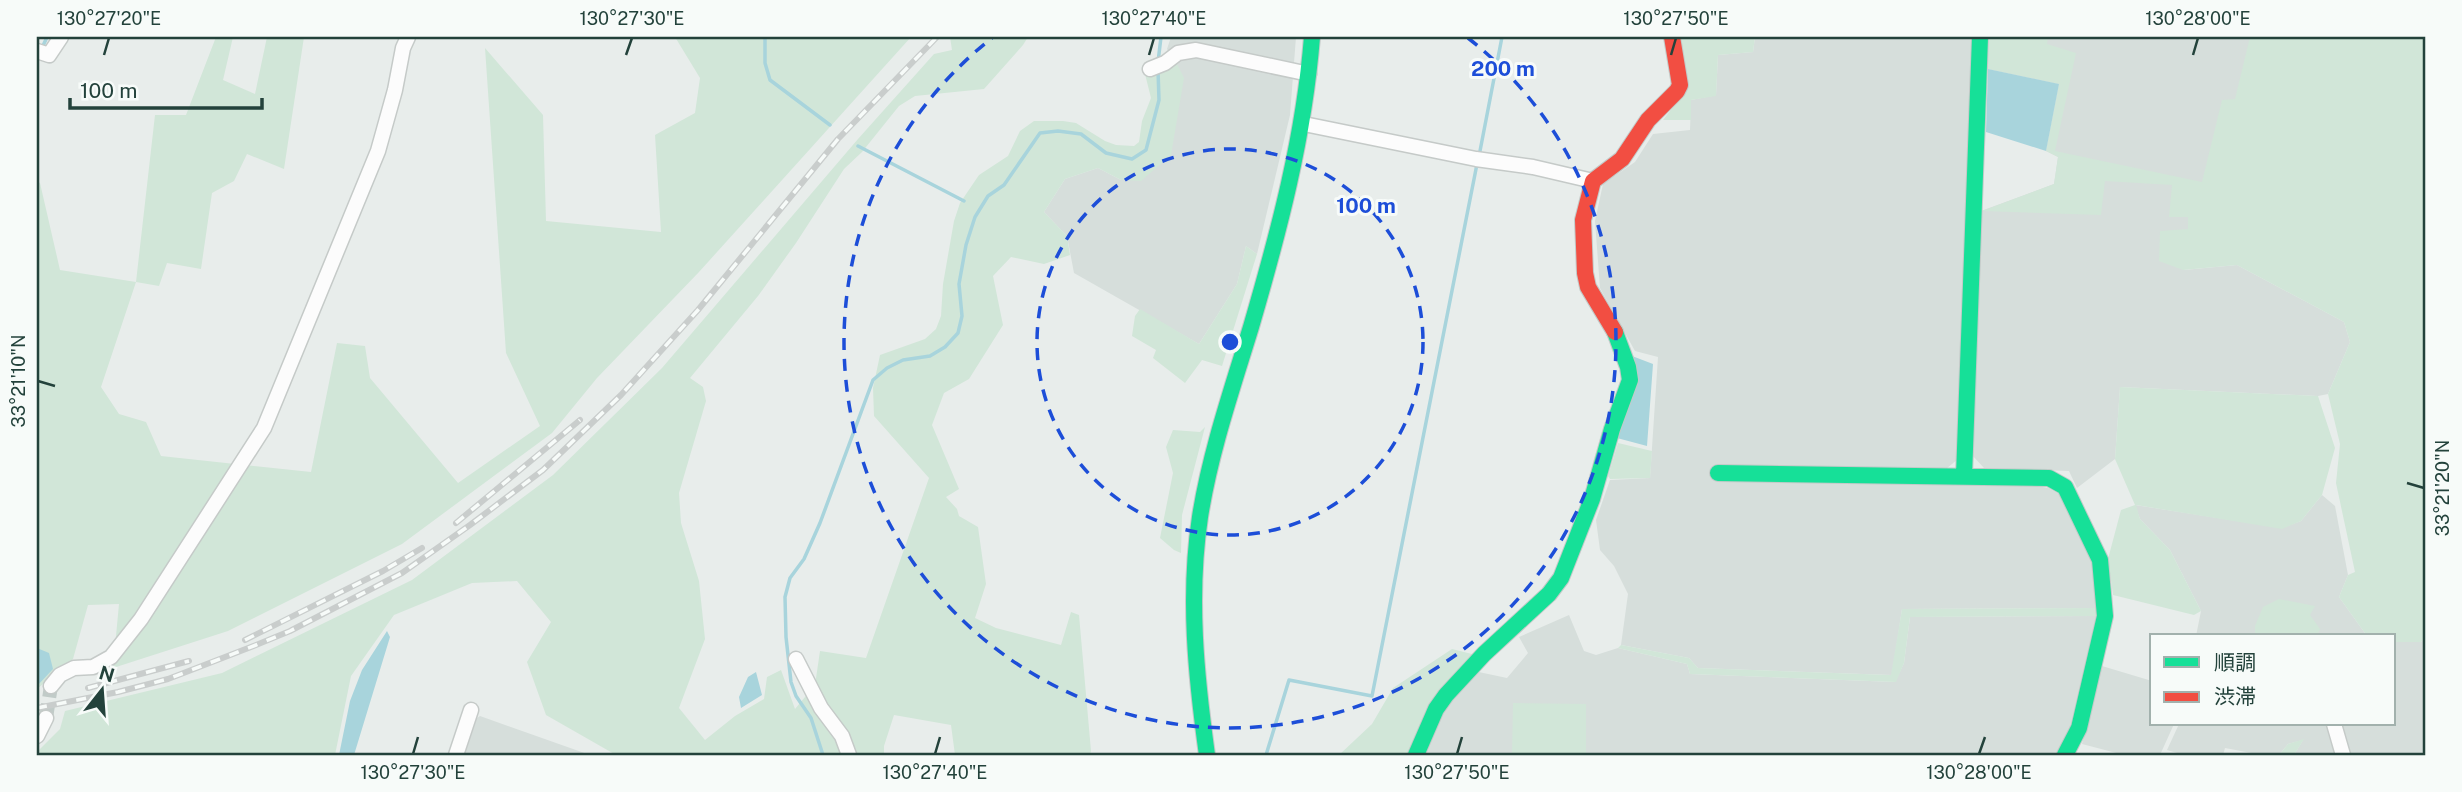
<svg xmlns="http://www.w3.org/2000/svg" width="2462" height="792" font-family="'Public Sans','Noto Sans JP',sans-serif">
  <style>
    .built { fill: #d6dedb }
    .green { fill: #d1e6d8 }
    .water { fill: #a8d4dc }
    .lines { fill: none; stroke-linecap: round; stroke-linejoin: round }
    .stream { stroke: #a8d4dc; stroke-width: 3.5 }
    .street-tunnel { stroke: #c1cbc8; stroke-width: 14; stroke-dasharray: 14 7; stroke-linecap: butt }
    .street-casing { stroke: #c5cac8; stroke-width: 17 }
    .fast-casing { stroke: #c3cac8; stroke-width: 18 }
    .jam-casing { stroke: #c3cac8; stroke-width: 18 }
    .street { stroke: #fcfcfc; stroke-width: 14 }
    .fast { stroke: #16e098; stroke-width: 16 }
    .jam { stroke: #f24e42; stroke-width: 16 }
    .rail-casing { stroke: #c9cdcc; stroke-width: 6 }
    .rail { stroke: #f7fbf9; stroke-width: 3.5; stroke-dasharray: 10; stroke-linecap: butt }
    .ticks { fill: none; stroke: #23423b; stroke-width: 2.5 }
    .ring { fill: none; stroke: #1d4ed8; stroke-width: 3.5; stroke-dasharray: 12 9 }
    .centre { fill: #1d4ed8; stroke: #f7fbf9; stroke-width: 3.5 }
    .ring-label { font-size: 21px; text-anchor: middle; font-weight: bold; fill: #1d4ed8; stroke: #f7fbf9; stroke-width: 6; stroke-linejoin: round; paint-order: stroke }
    .neatline { fill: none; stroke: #23423b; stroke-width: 2.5 }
    .ticks-label { font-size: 18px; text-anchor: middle; fill: #23423b }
  </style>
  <rect width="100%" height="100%" fill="#e8edeb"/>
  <path class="built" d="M1171,37H1296L1290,115L1257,254L1246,246L1237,284L1199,344L1074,273L1067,236L1044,212L1065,179L1098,168L1121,180L1177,64L1167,49Z
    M1755,37H1973L1958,459L1946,469L2048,488L2061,495L2093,563L2098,608L1902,609L1892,675L1698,668L1689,658L1621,645L1628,594L1614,566L1600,550L1596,520L1610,480L1650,478L1658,357L1635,351L1600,288L1595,221L1603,184L1635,162L1653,134L1690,130L1691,100L1716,95L1718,55L1753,52Z
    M1989,37H2275L2184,270L2237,265L2344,322L2350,342L2328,394L2318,396L2120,387L2115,459L2077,488L2069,471L1984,468L1972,455L1981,211L2054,184L2058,157L2046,151L2059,84L1988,69Z
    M2322,495L2335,506L2348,575L2339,597L2367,636H2196L2201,611L2170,550L2140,519L2135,505L2282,528L2301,521Z
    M1569,615L1584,651L1596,655L1618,648L1687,664L1690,674L1895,682L1904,663L1910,617L2096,616L2069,731L2058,755H1422L1436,717L1474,671L1507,678L1528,653L1519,637Z
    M2425,637V755H2350L2343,732L2337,755H2294L2303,740L2288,744L2279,755H2262L2225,748L2223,755H2184L2167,750L2179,724H2394V642H2421Z
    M2102,666L2152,681V724H2174L2160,755H2124L2082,744Z
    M480,716L590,755H461L470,723Z"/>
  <path class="green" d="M216,37H233L223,80L255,94L267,37H304L284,169L247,154L234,181L212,193L201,269L167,263L159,286L136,282L101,387L119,414L146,422L161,456L311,472L337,343L365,346L370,378L458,483L540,426L506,353L485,48L543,115L546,221L661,232L655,135L695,113L700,78L675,37H911L699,272L597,378L552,433L402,544L228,631L113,668L119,604L88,605L73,659L37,689V181L40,183L60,270L136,282L155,115H186Z
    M950,37H1028L1023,45L984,89L915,96L899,106L862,152L844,169L796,243L758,296L690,378L703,387L706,401L679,493L681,523L699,581L705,639L679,708L705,740L735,716L764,699L767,677L781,670L795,709L815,685L820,651L866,658L929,478L874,416L873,388L880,355L925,339L936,329L941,316L943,284L954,221L960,203L979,175L1008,156L1020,131L1034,121H1063L1076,123L1105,141L1116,145L1134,146L1139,142L1142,121L1151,98L1145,74L1177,64L1184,78L1171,155L1141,181L1121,180L1098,168L1065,179L1044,212L1067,236L1070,255L1044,264L1011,257L993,276L1003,325L969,379L944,393L932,425L959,489L946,497L957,509L959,516L978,527L986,584L975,618L996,628L1061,645L1071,612L1079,615L1091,751L1090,755H955L951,725L894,715L884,746V755H616L546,715L527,662L551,622L517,581L472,583L394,615L351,676L335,755H37V752L60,729L65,711L222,673L412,580L553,475L662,368L858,139L934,54L952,50Z
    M1681,37H1755L1753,52L1718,55L1716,96L1691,100V120H1663L1687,89Z
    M1989,37H2048L2047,44L2076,53L2055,151L2202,182L2222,100L2235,99L2250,37H2425V637L2421,642H2394V636H2367L2339,597L2348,575L2355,572L2336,483L2340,444L2328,394L2350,342L2344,322L2237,265L2183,270L2159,261L2160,231L2188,229V217H2169L2172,185L2105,181L2101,215L1982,211L2054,184L2058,157L2046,151L2059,84L1988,69Z
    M1246,246L1257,254L1222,366L1202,360L1185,383L1153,358L1156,350L1132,336L1135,316L1140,309L1199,344L1237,284Z
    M2120,387L2318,396L2335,448L2322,495L2301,521L2282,529L2136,505L2140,519L2170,550L2201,611L2194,615L2113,595L2108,559L2121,510L2135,505L2115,459Z
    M1205,427L1182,515L1181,553L1174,550L1160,538L1173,473L1166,447L1173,430L1200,432Z
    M1618,443L1652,451L1650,478L1610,479L1608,476Z
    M2279,599L2315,606L2310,615L2320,629L2317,636H2255V626L2263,607Z
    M2098,608L2096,616L1910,617L1904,663L1896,682L1690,674L1687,664L1618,648L1621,645L1689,658L1698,668L1891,675L1902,609Z
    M1452,649L1476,655L1412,755H1339L1372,724L1393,688Z
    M1513,703L1586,704V755H1512Z
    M2304,739L2294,755H2279L2288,744Z"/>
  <path class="water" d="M1988,69L2059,84L2046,151L1986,132Z
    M1632,356L1653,364L1647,446L1617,438Z
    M387,631L390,637L354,755H339L350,701L362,670Z
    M37,648L49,653L53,669L37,686Z
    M756,672L762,695L741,708L739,697L748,677Z"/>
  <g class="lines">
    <path class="stream" d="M765,37V63L770,80L830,125
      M42,48L47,37
      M1158,62L1161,37
      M858,146L964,201
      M1480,151L1502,37
      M823,755L811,718L796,696L791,682L786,637L785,597L790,578L804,559L820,523L873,380L887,368L903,360L930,356L945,347L958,333L962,316L959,284L966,245L975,217L988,196L1004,185L1040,133L1058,131L1081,134L1106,153L1132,159L1146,150L1159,100L1158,70
      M1266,755L1289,680L1372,696L1477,164"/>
    <path class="street-tunnel" d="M46,718L51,686"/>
    <defs>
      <path id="street" d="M37,51L49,55L61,37
        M1150,69L1165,63L1178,53L1196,50L1309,74
        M1304,124L1476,159L1533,167L1593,181
        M796,659L821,708L842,736L849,755
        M51,686L60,675L74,668L93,667L111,657L141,619L264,428L378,151L395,90L403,48L408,37
        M2334,724L2343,755
        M37,736L46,718
        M456,755L471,710"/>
      <path id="fast" d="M1718,473L2049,478L2065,487L2100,560L2105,616L2079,728L2065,755
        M1964,476L1980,37
        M1207,755C1196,676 1188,596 1200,517C1210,453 1232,389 1251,327C1279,231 1304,137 1312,37
        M1416,755L1436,709L1446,695L1484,654L1549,594L1561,578L1592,499L1612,429L1630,380L1628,367L1615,332"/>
      <path id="jam" d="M1615,332L1588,287L1585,273L1583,220L1593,181L1622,159L1648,120L1677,91L1680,85L1672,37"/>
    </defs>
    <use href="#street" class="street-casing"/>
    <use href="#fast" class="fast-casing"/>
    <use href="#jam" class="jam-casing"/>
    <use href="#street" class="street"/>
    <use href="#fast" class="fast"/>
    <use href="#jam" class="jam"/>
    <defs>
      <path id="rail" d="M456,523L580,420
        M245,640L383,571L422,548
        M88,688L189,661
        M37,708L118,692L168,679L256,645L290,631L402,573L470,525L543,470L621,395L698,310L838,139L937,37"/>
    </defs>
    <use href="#rail" class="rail-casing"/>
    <use href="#rail" class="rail"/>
  </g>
  <path class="ticks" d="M104,55L109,38M626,55L632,38M1149,55L1154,38M1671,55L1676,38M2193,55L2198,38M38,381L55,386M2407,483L2424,488M413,754L418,737M935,754L940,737M1457,754L1462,737M1979,754L1985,737"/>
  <g class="ring">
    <circle cx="1230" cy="342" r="193"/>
    <path d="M1468 38A386 386 0 1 1 992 38"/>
  </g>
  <circle cx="1230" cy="342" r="10" class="centre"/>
  <g class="ring-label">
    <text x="1503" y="76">200 m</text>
    <text x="1366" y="213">100 m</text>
  </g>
  <rect width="2462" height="792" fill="none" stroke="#f7fbf9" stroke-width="77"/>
  <rect x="2150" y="634" width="245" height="91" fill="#f7fbf9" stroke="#a2b1ad" stroke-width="2"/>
  <rect x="2164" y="657" width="35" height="10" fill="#16e098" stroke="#a2b1ad" stroke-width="2"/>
  <text x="2214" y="670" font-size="21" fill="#23423b">順調</text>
  <rect x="2164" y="692" width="35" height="10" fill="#f24e42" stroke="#a2b1ad" stroke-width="2"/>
  <text x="2214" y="704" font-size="21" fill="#23423b">渋滞</text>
  <g transform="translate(102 690) rotate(17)" stroke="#f7fbf9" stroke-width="5" paint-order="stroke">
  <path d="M0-5L12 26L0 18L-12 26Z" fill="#23423b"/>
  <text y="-10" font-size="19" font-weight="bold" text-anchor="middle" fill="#23423b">N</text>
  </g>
  <path d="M70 98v10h192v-10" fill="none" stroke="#23423b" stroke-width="3.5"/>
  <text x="80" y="98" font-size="21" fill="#23423b" stroke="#f7fbf9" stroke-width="5" paint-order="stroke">100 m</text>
  <rect x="38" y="38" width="2386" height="716" class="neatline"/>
  <g class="ticks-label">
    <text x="109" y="25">130°27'20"E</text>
    <text x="632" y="25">130°27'30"E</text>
    <text x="1154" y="25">130°27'40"E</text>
    <text x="1676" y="25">130°27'50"E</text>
    <text x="2198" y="25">130°28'00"E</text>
    <text transform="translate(19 381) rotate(-90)" y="6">33°21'10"N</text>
    <text transform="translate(2443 488) rotate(-90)" y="6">33°21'20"N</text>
    <text x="413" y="779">130°27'30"E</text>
    <text x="935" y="779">130°27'40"E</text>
    <text x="1457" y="779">130°27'50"E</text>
    <text x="1979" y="779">130°28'00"E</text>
  </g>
</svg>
